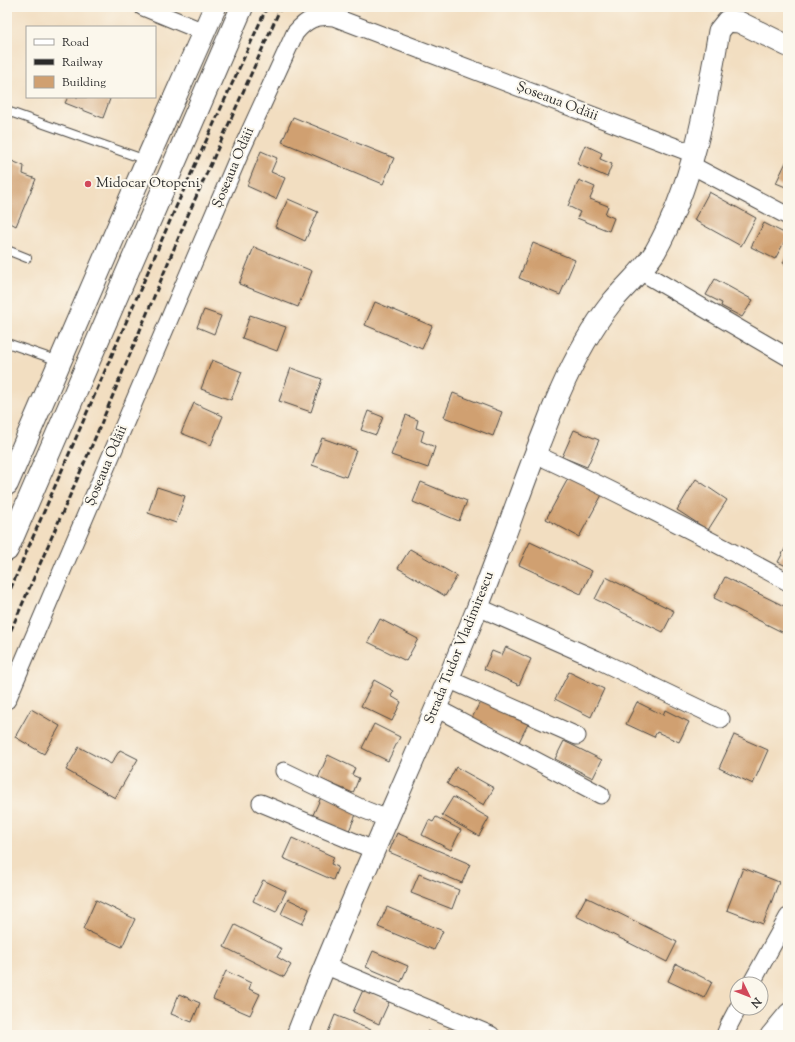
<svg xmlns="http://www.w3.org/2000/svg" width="795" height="1042" font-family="'Sorts Mill Goudy',serif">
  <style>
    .building { fill: #d0a071 }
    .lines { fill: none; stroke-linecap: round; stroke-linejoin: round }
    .service-casing { stroke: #494642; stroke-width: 10 }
    .minor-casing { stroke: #494642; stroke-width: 19 }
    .tertiary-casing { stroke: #494642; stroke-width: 23 }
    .primary-casing { stroke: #494642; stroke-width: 24 }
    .service { stroke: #fff; stroke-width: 8 }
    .minor { stroke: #fff; stroke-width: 17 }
    .tertiary { stroke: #fff; stroke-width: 21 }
    .primary { stroke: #fff; stroke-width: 22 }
    .rail { stroke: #2b2b2b; stroke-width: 3; stroke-dasharray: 6 3; stroke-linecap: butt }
    .poi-dot { fill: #d1495b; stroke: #fbf7ec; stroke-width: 1.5 }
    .labels { text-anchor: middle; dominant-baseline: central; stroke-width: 4; stroke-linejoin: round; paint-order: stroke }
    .street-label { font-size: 14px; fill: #2b2b2b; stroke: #fbf7ec }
    .poi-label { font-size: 14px; fill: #2b2b2b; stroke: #fbf7ec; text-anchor: start }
  </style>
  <rect width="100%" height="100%" fill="#fbf7ec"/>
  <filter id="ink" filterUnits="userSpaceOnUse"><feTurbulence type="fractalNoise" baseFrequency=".025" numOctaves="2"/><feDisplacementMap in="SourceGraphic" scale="8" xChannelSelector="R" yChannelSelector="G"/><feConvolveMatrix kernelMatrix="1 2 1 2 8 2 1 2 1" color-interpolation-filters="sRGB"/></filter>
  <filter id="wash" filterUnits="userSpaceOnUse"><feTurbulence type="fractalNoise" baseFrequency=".012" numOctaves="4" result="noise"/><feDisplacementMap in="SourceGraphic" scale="16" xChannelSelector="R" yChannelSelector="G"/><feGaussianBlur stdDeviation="0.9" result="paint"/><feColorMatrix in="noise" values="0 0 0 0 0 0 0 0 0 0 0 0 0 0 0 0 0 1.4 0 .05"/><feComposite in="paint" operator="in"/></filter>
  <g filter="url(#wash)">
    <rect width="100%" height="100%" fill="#f2dec1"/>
    <g id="blocks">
      <path class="building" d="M68,97H106L110,99L103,118L65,103Z
        M293,117L394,158L383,184L282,142Z
        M585,145L602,153L600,159L612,164L607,177L577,164Z
        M261,151L277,158L271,172L285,178L276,199L247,186Z
        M788,158V188L776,183Z
        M7,159L24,166L23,174L36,179L16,226L7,221Z
        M579,180L595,187L590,199L608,206L605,214L614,218L609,231L577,218L580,212L568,206Z
        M709,192L756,218L741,246L694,220Z
        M288,199L318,212L305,241L275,227Z
        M764,223L788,235L775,259L751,247Z
        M533,243L575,260L560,295L519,278Z
        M254,247L312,271L298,307L239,284Z
        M788,253V266L783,263Z
        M715,279L753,300L742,317L721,306L722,303L706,295Z
        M375,302L432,326L422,349L365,325Z
        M204,310L221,316L214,334L197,327Z
        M250,315L286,327L277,351L242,338Z
        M212,360L242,372L231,400L201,389Z
        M291,368L322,379L311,412L279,401Z
        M453,393L502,412L493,436L444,417Z
        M194,403L223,416L211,445L181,433Z
        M368,411L383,417L376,435L361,430Z
        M406,415L418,420L416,428L424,431L421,441L435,447L428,468L391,455Z
        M574,430L599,440L587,467L562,457Z
        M322,438L356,450L346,477L312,465Z
        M570,475L603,493L579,537L546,519Z
        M696,479L727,500L708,530L677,510Z
        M421,482L467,501L459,521L413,502Z
        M157,487L185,496L176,523L148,513Z
        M530,542L592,571L581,594L519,565Z
        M788,543V567L778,562Z
        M410,549L457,576L445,596L398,568Z
        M606,577L674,611L663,632L595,599Z
        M725,577L788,608V635L714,598Z
        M380,619L418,639L406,661L368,642Z
        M506,647L531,659L519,685L484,669L492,651L502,655Z
        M569,672L604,689L591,717L555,699Z
        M374,680L394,691L391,696L401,702L392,721L361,706Z
        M481,700L528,724L519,742L472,718Z
        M637,702L663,715L665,710L689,722L679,742L657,732L654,737L626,724Z
        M31,709L60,726L44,754L15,737Z
        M374,724L400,737L388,761L362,748Z
        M734,735L768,750L753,784L719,768Z
        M564,741L602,760L593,778L555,759Z
        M79,747L111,764L120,750L138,759L115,798L66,770Z
        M328,755L355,768L352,775L359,778L353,793L318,778Z
        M456,767L494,788L484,805L447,784Z
        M322,795L358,810L348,833L312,817Z
        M453,797L489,818L479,836L442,815Z
        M436,817L461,830L451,850L422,835L429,820L433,822Z
        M397,833L470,864L462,883L389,852Z
        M292,838L334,857L331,864L338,867L333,880L283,858Z
        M743,868L779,882L763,924L727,910Z
        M419,874L459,890L452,909L411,893Z
        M263,880L286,891L276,912L253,901Z
        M586,897L677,942L667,962L576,916Z
        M288,899L309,909L302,924L281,914Z
        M96,900L135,919L122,947L83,929Z
        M387,907L443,931L434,950L378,927Z
        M235,925L282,949L277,957L291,965L284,977L224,947Z
        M373,951L408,966L401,982L366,967Z
        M676,964L712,982L704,998L668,981Z
        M226,971L251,983L249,989L260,994L250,1015L213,999Z
        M363,990L389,1002L379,1024L353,1012Z
        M179,994L200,1003L192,1022L171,1014Z
        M335,1015L376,1032L374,1035H327Z
        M788,1015V1035H774Z
        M448,1029L462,1035H445Z
        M428,1031L437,1035H426Z"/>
    </g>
  </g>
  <g filter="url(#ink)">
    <use href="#blocks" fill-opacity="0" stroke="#494642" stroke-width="1"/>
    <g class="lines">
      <defs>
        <path id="service" d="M7,111L146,160
          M7,250L27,258
          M7,343L59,361"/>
        <path id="minor" d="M143,7L204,32
          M691,165L788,216
          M640,271L788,357
          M535,454C621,494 705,537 788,582
          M478,607L596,659L721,719
          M448,679L577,736
          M7,700L240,153L295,33C307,19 316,15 334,17L694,154
          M436,708L601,795
          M284,771L365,810L388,819
          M261,803L374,850
          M324,965L491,1035
          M751,984L788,917
          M725,1035L729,1025L738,1008
          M769,1035L788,1012"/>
        <path id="tertiary" d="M297,1035C353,891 420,752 477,609C499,554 518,498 539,444C546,427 552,409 560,392C574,360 590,330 612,302C626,285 643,271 655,252C693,185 706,106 719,31L727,21L739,22L788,46"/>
        <path id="primary" d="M7,484L147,160L215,7
          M7,550L242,7"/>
      </defs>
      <use href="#service" class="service-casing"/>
      <use href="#minor" class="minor-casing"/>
      <use href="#tertiary" class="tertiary-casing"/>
      <use href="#primary" class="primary-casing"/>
      <use href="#service" class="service"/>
      <use href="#minor" class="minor"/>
      <use href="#tertiary" class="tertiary"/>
      <use href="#primary" class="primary"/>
      <path class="rail" d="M7,597L176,207L267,7
        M7,639L93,443L188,215L281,7"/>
    </g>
  </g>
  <circle class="poi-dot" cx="88" cy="184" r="4"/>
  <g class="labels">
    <g class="street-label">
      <text transform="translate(557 102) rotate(21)">Șoseaua Odăii</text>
      <text transform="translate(234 168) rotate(-67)">Șoseaua Odăii</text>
      <text transform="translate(107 466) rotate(-67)">Șoseaua Odăii</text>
      <text transform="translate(460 648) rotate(-68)">Strada Tudor Vladimirescu</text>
    </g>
    <g class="poi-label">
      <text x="96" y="184">Midocar Otopeni</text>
    </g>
  </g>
  <rect width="795" height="1042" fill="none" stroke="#fbf7ec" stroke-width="24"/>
  <rect x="26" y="26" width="130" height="72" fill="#fbf7ec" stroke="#a8a59f"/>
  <rect x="34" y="39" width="20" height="6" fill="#ffffff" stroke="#a8a59f"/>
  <text x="62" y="46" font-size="12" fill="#2b2b2b">Road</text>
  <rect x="34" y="59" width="20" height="6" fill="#2b2b2b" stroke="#a8a59f"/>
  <text x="62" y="66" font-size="12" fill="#2b2b2b">Railway</text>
  <rect x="34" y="76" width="20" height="12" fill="#d0a071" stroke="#a8a59f"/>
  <text x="62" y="86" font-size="12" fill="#2b2b2b">Building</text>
  <g transform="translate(749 996) rotate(133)"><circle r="19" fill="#fbf7ec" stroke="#a8a59f"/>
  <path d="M0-3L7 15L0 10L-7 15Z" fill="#d1495b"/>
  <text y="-6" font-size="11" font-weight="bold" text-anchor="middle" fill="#2b2b2b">N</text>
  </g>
</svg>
